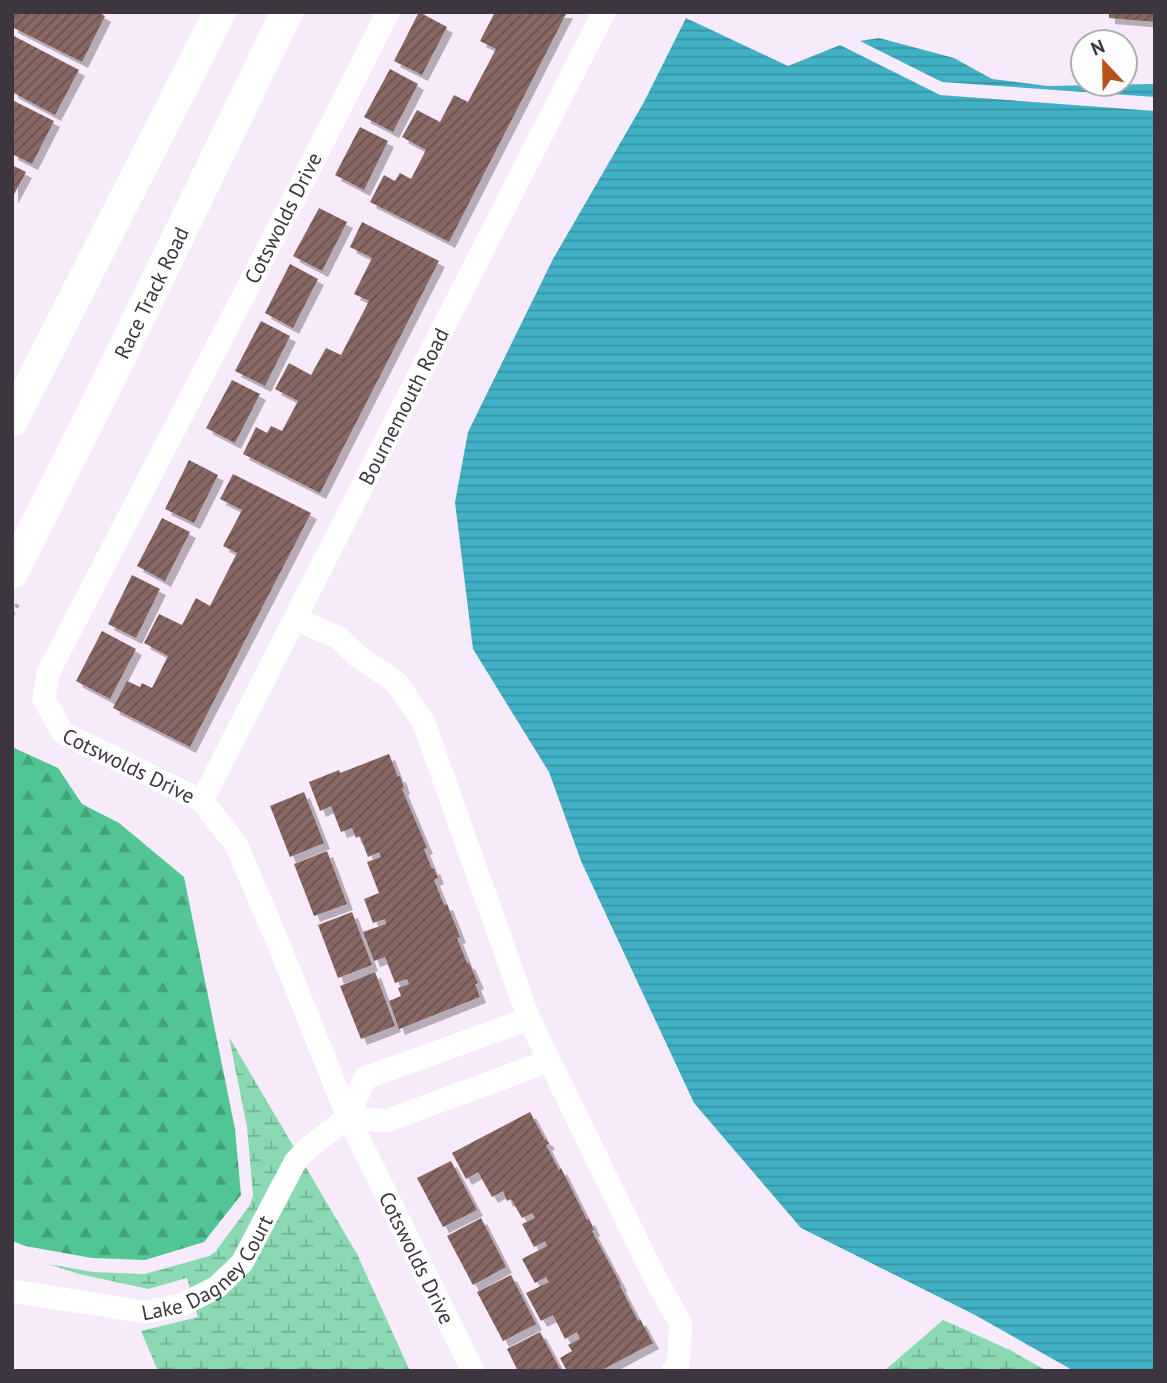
<svg xmlns="http://www.w3.org/2000/svg" width="1167" height="1383" font-family="'PT Sans',sans-serif">
  <style>
    .forest { fill: url(#forest-firs) }
    .wetland { fill: url(#wetland-marsh) }
    .water { fill: url(#water-rules) }
    .building { fill: url(#building-hatch); filter: url(#shadow) }
    .lines { fill: none; stroke-linecap: round; stroke-linejoin: round }
    .path { stroke: #b2a7b5; stroke-width: 4.5; stroke-dasharray: 3.5 5; stroke-linecap: butt }
    .street { stroke: #fff; stroke-width: 23 }
    .secondary { stroke: #fff; stroke-width: 32 }
    .labels { text-anchor: middle; dominant-baseline: central; stroke-width: 7; stroke-linejoin: round; paint-order: stroke }
    .street-label { font-size: 21px; fill: #3d3640; stroke: #fdfdfd }
  </style>
  <defs>
    <pattern id="forest-firs" width="22" height="20" patternUnits="userSpaceOnUse" patternTransform="scale(1.75)"><rect width="22" height="20" fill="#51c694"/><path d="M5 1l3.5 6h-7zM16 11l3.5 6h-7z" fill="#44a27a"/></pattern>
    <pattern id="wetland-marsh" width="20" height="14" patternUnits="userSpaceOnUse" patternTransform="scale(1.75)"><rect width="20" height="14" fill="#8ad9b3"/><path d="M1 5h8M5 5V1M11 12h8M15 12V8" fill="none" stroke="#72b193"/></pattern>
    <pattern id="water-rules" width="6" height="5" patternUnits="userSpaceOnUse" patternTransform="scale(1.75)"><rect width="6" height="5" fill="#41b2c5"/><path d="M0 2.5h6" fill="none" stroke="#3892a1"/></pattern>
    <pattern id="building-hatch" width="6" height="6" patternUnits="userSpaceOnUse" patternTransform="scale(1.75)"><rect width="6" height="6" fill="#876763"/><path d="M-1 1l2-2M0 6l6-6M5 7l2-2" fill="none" stroke="#6a514f"/></pattern>
    <filter id="shadow"><feDropShadow dx="6" dy="6" stdDeviation="0" flood-color="#0004"/></filter>
  </defs>
  <rect width="100%" height="100%" fill="#f7ebfb"/>
  <path class="forest" d="M12,747L58,768L82,804L119,823L184,877L235,1129L241,1195L204,1242L145,1260L92,1258L25,1246L12,1241Z"/>
  <path class="wetland" d="M229,1037L357,1254L410,1371H158L141,1331L198,1317L187,1278L148,1289L79,1274L48,1264L93,1272L145,1274L209,1256L215,1252L250,1205L253,1195L247,1127Z
    M943,1320L1010,1350L1047,1371H884Z"/>
  <path class="water" d="M686,18L788,66L840,45L940,95L1155,111V1371H1074L975,1315L801,1228L694,1103L581,861L549,772L473,649L455,502L468,432L553,259L644,102Z
    M879,38L954,58L992,79L1047,86L1155,84V97L942,82L860,41Z"/>
  <path class="building" d="M12,12H98L105,16L82,62L12,27Z
    M419,12L447,27L422,75L394,61Z
    M495,12H567L449,242L370,202L384,175L395,181L400,173L411,179L426,150L402,137L417,110L440,122L454,95L468,102L496,49L480,41Z
    M1109,12H1155V22L1109,18Z
    M12,35L79,70L55,115L12,92Z
    M390,69L418,84L393,132L364,117Z
    M12,100L54,121L32,164L12,154Z
    M360,127L388,141L364,190L335,175Z
    M12,165L26,172L12,198Z
    M319,208L347,222L322,271L293,256Z
    M362,222L439,261L320,493L243,454L256,427L267,433L271,426L282,431L298,401L275,389L289,363L311,375L326,348L341,355L369,301L354,294L372,258L350,247Z
    M290,264L318,279L293,328L265,313Z
    M261,321L290,336L265,386L235,371Z
    M232,380L260,394L235,443L206,428Z
    M189,460L218,475L194,523L165,509Z
    M233,474L311,513L190,747L113,708L127,681L140,687L142,683L152,688L168,656L144,643L159,614L182,625L196,598L210,606L237,553L223,546L242,510L220,499Z
    M162,518L190,532L165,581L137,566Z
    M132,575L160,589L136,638L108,624Z
    M102,631L136,649L110,699L76,681Z
    M389,754L398,777L400,776L404,788L402,789L427,848L424,849L432,869L434,868L438,878L434,880L444,905L447,904L460,937L457,938L467,963H469L478,983L475,984L480,997L399,1029L389,1001L401,996L398,988L409,984L407,979L395,983L385,957L374,961L363,932L386,924L385,919L373,923L364,899L379,893L367,862L381,857L379,852L368,857L360,836L356,838L352,828L341,832L331,806L320,811L309,782L339,770L340,773Z
    M304,792L324,843L290,857L270,806Z
    M327,851L347,904L314,916L294,864Z
    M352,912L372,965L338,978L318,925Z
    M375,972L395,1026L361,1039L340,986Z
    M530,1112L545,1140L546,1139L549,1144L546,1145L559,1170L561,1168L587,1220L589,1219L594,1230L592,1231L621,1285L620,1286L638,1321L640,1319L653,1343L600,1371H567L560,1358L572,1351L568,1345L580,1339L577,1332L565,1339L553,1315L541,1321L526,1293L549,1282L546,1277L535,1283L522,1259L547,1246L545,1241L534,1247L522,1224L535,1218L532,1213L522,1218L511,1199L507,1201L503,1191L492,1197L478,1172L466,1179L452,1153Z
    M451,1161L477,1210L443,1227L417,1178Z
    M481,1218L506,1267L473,1285L447,1236Z
    M511,1275L536,1324L503,1341L477,1292Z
    M540,1332L561,1371H518L507,1349Z"/>
  <g class="lines">
    <path class="path" d="M12,615L20,600"/>
    <g class="street">
      <path id="s1" d="M388,12L304,179L48,673L44,699L63,733L202,801L236,844L281,950L348,1117L473,1371"/>
      <path d="M295,619L339,638L356,655L396,682L424,723L529,1019L655,1278L681,1324L678,1364L673,1371"/>
      <path id="s2" d="M202,801L604,12"/>
      <path d="M348,1117L386,1121L549,1061"/>
      <path id="s3" d="M12,1291L145,1312L182,1305L217,1287L242,1263L295,1162L307,1149L348,1117L365,1078L529,1019"/>
    </g>
    <g class="secondary">
      <path d="M12,421L220,12"/>
      <path id="s4" d="M12,573L98,402L287,12"/>
    </g>
  </g>
  <g class="labels">
    <g class="street-label">
      <text transform="translate(283 218) rotate(-63)">Cotswolds Drive</text>
      <text stroke="none"><textPath href="#s4" startOffset="313">Race Track Road</textPath></text>
      <text stroke="none"><textPath href="#s2" startOffset="443">Bournemouth Road</textPath></text>
      <text stroke="none"><textPath href="#s1" startOffset="882">Cotswolds Drive</textPath></text>
      <text stroke="none"><textPath href="#s3" startOffset="215">Lake Dagney Court</textPath></text>
      <text stroke="none"><textPath href="#s1" startOffset="1470">Cotswolds Drive</textPath></text>
    </g>
  </g>
  <rect width="1167" height="1383" fill="none" stroke="#3d3640" stroke-width="28"/>
  <g transform="translate(1104 63) rotate(338)"><circle r="33" fill="#fdfdfd" stroke="#b0adb1" stroke-width="2"/>
  <path d="M0-5L12 26L0 18L-12 26Z" fill="#b6531b"/>
  <text y="-10" font-size="19" font-weight="bold" text-anchor="middle" fill="#3d3640">N</text>
  </g>
</svg>
